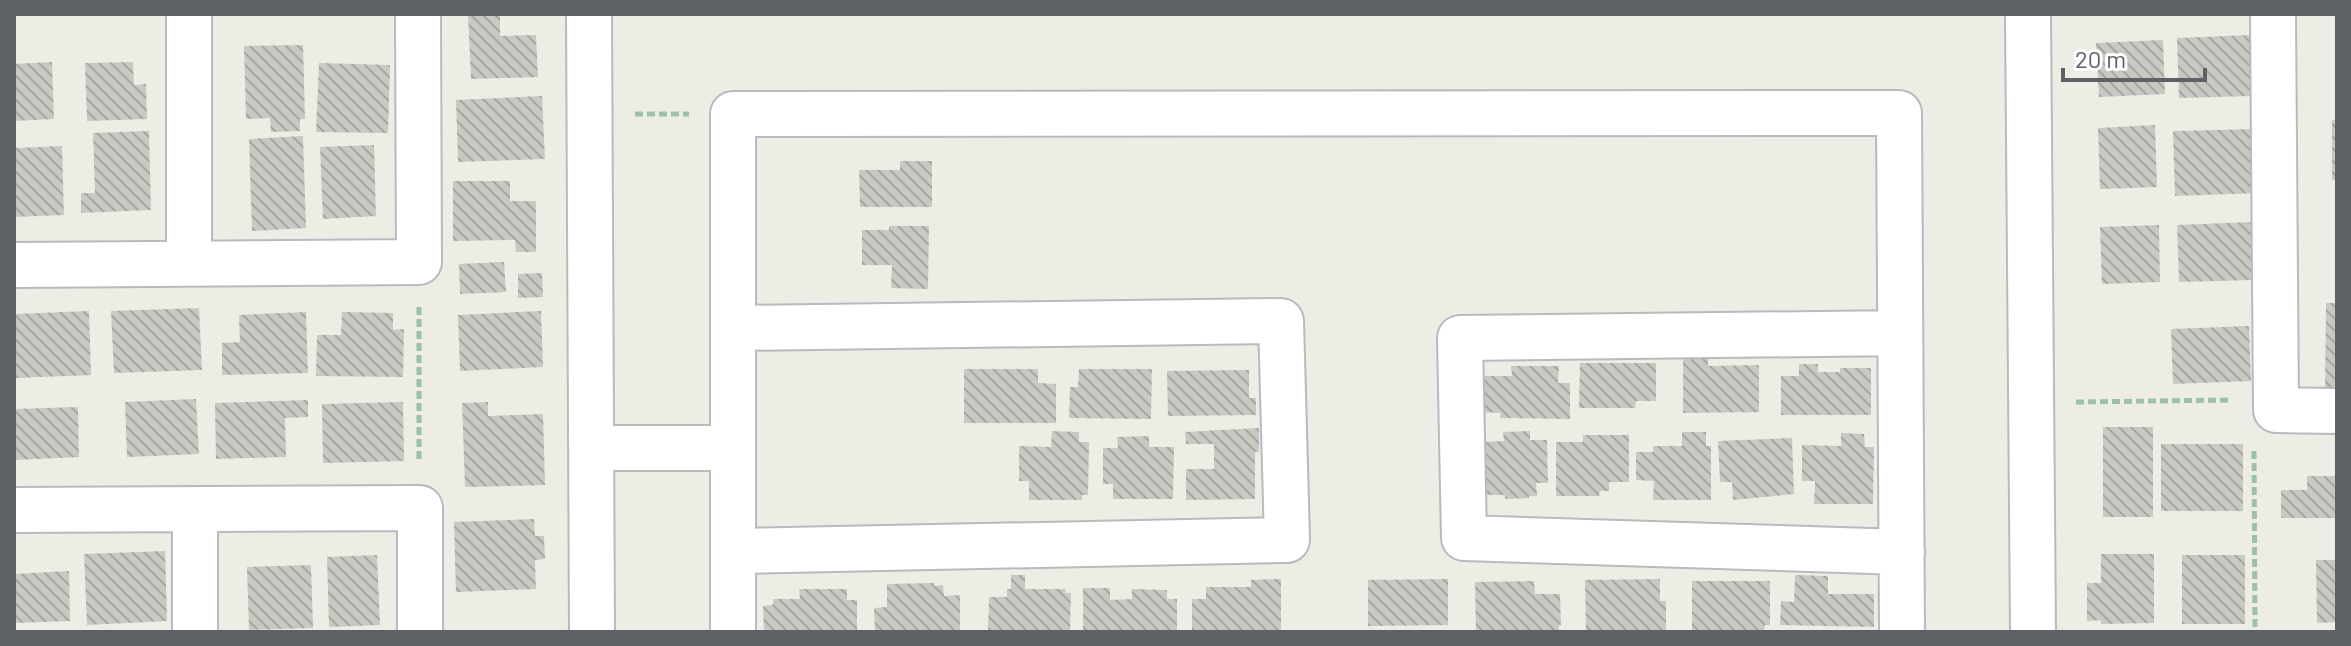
<svg xmlns="http://www.w3.org/2000/svg" width="2351" height="646" font-family="Barlow,sans-serif">
  <style>
    .building { fill: url(#building-back-hatch) }
    .lines { fill: none; stroke-linecap: round; stroke-linejoin: round }
    .minor-casing { stroke: #b7babe; stroke-width: 48 }
    .path { stroke: #9cc1a9; stroke-width: 5; stroke-dasharray: 8 4; stroke-linecap: butt }
    .minor { stroke: #fff; stroke-width: 44 }
  </style>
  <defs>
    <pattern id="building-back-hatch" width="6" height="6" patternUnits="userSpaceOnUse" patternTransform="scale(2)"><rect width="6" height="6" fill="#cac8c2"/><path d="M-1 5l2 2M0 0l6 6M5-1l2 2" fill="none" stroke="#a7a6a1"/></pattern>
  </defs>
  <rect width="100%" height="100%" fill="#eeede5"/>
  <path class="building" d="M468,14H500V36L536,35L538,77L471,79Z
    M2250,35L2251,96L2179,98L2177,38Z
    M2163,40L2165,94L2099,97L2096,43Z
    M303,45L305,119H300V131L271,132L270,118L246,119L244,46Z
    M52,62L54,119L14,121V64Z
    M133,62L134,85L146,84L147,119L87,121L85,63Z
    M319,63L390,65L388,133L316,132Z
    M542,96L545,159L458,162L456,100Z
    M2332,120H2337V180H2332Z
    M2155,125L2157,187L2100,189L2098,128Z
    M2256,129L2258,193L2175,196L2173,131Z
    M149,131L151,210L81,213V193H95L93,133Z
    M303,136L306,228L252,231L249,139Z
    M374,145L376,216L323,219L320,147Z
    M62,146L64,215L14,217V148Z
    M900,161H932V207H860L859,170H900Z
    M453,181H510V201H536V252H516L515,240L453,241Z
    M2251,222L2253,280L2179,282L2177,225Z
    M2159,225L2160,282L2102,284L2100,227Z
    M889,226H929L928,289L891,288L892,265H862V230H889Z
    M504,262L506,292L460,294L459,264Z
    M542,273L543,297L518,298V274Z
    M2326,303H2337V389H2325Z
    M199,308L202,370L114,373L111,311Z
    M89,311L91,375L15,378L14,314Z
    M541,311L543,367L460,371L458,315Z
    M306,312L308,373L222,375V343L240,342L239,315Z
    M342,312L393,313V330L404,329L403,377L316,376L317,335H341Z
    M2249,326L2251,381L2173,384L2171,329Z
    M1708,358V366L1759,365V412L1683,413V359Z
    M1580,363H1656V401H1636L1635,408H1579Z
    M1799,364H1818V372H1840V368H1871V415H1781V376H1799Z
    M1511,366H1559L1558,383H1570V419L1500,418L1501,413L1480,412V376H1512Z
    M964,369H1038V383L1056,384V423H964Z
    M1079,369H1152L1151,419L1069,418L1070,387H1078Z
    M1249,370V398H1256V415L1168,416L1167,371Z
    M196,399L199,454L127,457L125,402Z
    M308,400V417L285,418L286,457L216,459L215,403Z
    M403,402L404,461L323,463L322,404Z
    M488,402V416L543,414L545,485L465,487L462,403Z
    M78,407L79,457L16,460L14,409Z
    M2103,427H2153V517H2103Z
    M1259,428V452H1255V499L1186,500V469H1214V444H1186L1185,432Z
    M1052,431L1079,432V442H1089L1088,495H1082V500H1029V481H1019V446L1051,447Z
    M1530,431V440H1547L1548,483H1536L1537,496H1529V498L1505,499V495H1482L1481,442L1504,441L1503,432Z
    M1682,432H1706V446H1711V500H1653L1654,481L1636,480V452H1653V446H1682Z
    M1841,433L1864,434L1865,447H1874L1873,504H1814L1815,481H1802V445L1841,446Z
    M1583,435H1629V482H1609V491H1600L1599,496H1556V442H1583Z
    M1149,436V447H1174L1173,499H1113V484H1103V448H1118L1117,437Z
    M1792,438L1794,494L1733,500L1732,482H1720L1718,441Z
    M2161,444H2243V511H2161Z
    M2307,476H2337V518H2281V490H2307Z
    M534,519L535,536H544L545,559L535,560L536,589L456,592L454,522Z
    M165,551L167,621L87,625L84,554Z
    M2101,554H2154V623L2101,624V620L2087,621V583H2101Z
    M377,555L380,625L329,627L327,557Z
    M2182,555H2245V624H2182Z
    M2316,560H2337V622L2317,623Z
    M311,565L313,628L249,630L247,567Z
    M69,571L70,621L14,623V574Z
    M1011,575H1025V589H1066L1065,593H1071L1070,632H988L989,597H1007V589H1011Z
    M1795,575L1828,576V594H1874V627L1780,625L1781,601L1794,602Z
    M1281,579V632H1192V599H1206V587H1251V580Z
    M1448,579V625L1368,626V580Z
    M1660,579V601H1666V631L1586,632L1585,580Z
    M1534,581L1535,594H1560L1561,625H1559V631L1476,632L1475,582Z
    M1692,581H1770V625H1765L1764,630H1692Z
    M934,583V586L943,585L944,596L960,595V632H875L874,608L887,607V584Z
    M1083,588H1110V600L1132,599V589L1167,590V599H1177V631H1083Z
    M799,589H847V600H857V632H764L763,606L773,605V599H800Z"/>
  <g class="lines">
    <defs>
      <path id="minor" d="M589,14L592,632
        M2028,14L2033,632
        M2273,14L2276,410L2337,411
        M189,263V14
        M14,265L419,262L418,14
        M733,328L1281,321L1287,540L733,551
        M1900,333L1460,338L1464,538L1902,552
        M591,448H733
        M14,510L420,508V632
        M195,632V510
        M733,632V114L1899,113L1902,632"/>
    </defs>
    <use href="#minor" class="minor-casing"/>
    <path class="path" d="M635,114H689
      M419,307V461
      M2076,402L2230,400
      M2254,451L2255,632"/>
    <use href="#minor" class="minor"/>
  </g>
  <rect width="2351" height="646" fill="none" stroke="#5d6064" stroke-width="32"/>
  <path d="M2063 68v12h142v-12" fill="none" stroke="#5d6064" stroke-width="4"/>
  <text x="2075" y="68" font-size="24" fill="#5d6064" stroke="#ffffff" stroke-width="6" paint-order="stroke">20 m</text>
</svg>
